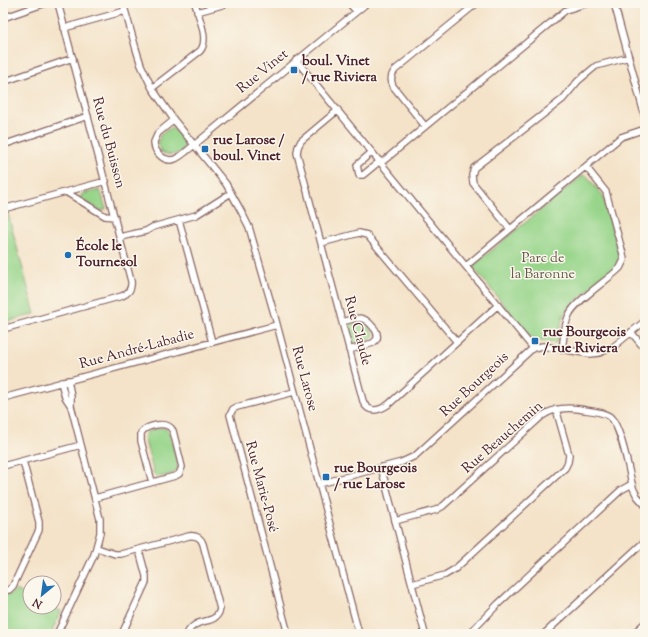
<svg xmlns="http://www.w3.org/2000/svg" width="648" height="637" font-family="'Sorts Mill Goudy',serif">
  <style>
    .green { fill: #98d58b; stroke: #717a5b }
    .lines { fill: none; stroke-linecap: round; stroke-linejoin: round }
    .minor-casing { stroke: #866462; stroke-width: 8 }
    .minor { stroke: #fff; stroke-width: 5.5 }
    .poi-dot { fill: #1f6fb2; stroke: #fbf7ec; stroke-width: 1.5 }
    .labels { text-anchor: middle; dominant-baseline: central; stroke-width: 3; stroke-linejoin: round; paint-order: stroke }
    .poi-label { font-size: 14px; font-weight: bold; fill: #4a1f2b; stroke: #fbf7ec; text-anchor: start }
    .street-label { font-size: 14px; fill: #4a1f2b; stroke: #fbf7ec }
    .park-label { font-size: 14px; fill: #615648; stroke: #fbf7ec }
  </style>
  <rect width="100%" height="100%" fill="#fbf7ec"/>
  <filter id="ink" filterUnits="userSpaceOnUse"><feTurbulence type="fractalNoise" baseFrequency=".025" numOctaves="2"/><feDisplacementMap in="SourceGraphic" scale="8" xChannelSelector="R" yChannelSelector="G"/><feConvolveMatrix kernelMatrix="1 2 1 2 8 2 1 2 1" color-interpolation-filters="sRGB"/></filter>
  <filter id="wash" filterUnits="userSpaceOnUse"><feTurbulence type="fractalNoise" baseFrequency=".012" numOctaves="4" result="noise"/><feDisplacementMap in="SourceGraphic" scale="16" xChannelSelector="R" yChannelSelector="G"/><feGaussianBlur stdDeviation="0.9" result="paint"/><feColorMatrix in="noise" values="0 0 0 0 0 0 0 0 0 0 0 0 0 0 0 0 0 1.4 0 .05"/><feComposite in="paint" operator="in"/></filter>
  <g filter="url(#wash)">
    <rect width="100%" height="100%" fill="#f4e3c9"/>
    <path class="green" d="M171,128L174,129L185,142C185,154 170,158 161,152L158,142L161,134Z
      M583,175L587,176L603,196L619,255L618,262L614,267L568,308L563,316L557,342L554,343L535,340L531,338L473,267L475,264Z
      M99,190L101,193L106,209L102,211L80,199L82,194Z
      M8,214L35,314L3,323V216Z
      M359,322C366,322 373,329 374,336C371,341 359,346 353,343C350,341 349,331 348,328L352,323Z
      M161,428L167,429L169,432L178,466C176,475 165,476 157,477L154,474L144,437L148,431Z
      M16,590L30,597V607H52L61,611L51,634H3V595L10,594Z"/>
  </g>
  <g filter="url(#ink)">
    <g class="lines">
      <defs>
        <path id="minor" d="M123,3L136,49L141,65L152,88L174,120L226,184L240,209L249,227L275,317L359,634
          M349,3L356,11
          M614,3L645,117
          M197,12L229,3
          M3,18L46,3
          M64,28L125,11
          M296,60L533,348
          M3,82L73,58
          M152,88L200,51C210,40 198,16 195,3
          M338,110L301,141L298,147L297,153L363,401C368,414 379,411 389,404L498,305
          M174,120L158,133L154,142C154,152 164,163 175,159C180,157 184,153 188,150L367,3
          M425,126L393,86C390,80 391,75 395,70L477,3
          M3,145L88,116
          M372,152L357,165L359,175H363L380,161
          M381,163L566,10L588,3
          M66,192L105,216L115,217
          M3,209L106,181
          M179,220L212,342
          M510,229L473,183L472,175L474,168L563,99L578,81L596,66L629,57
          M120,237L146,231L153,227L196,215L231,193
          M321,243L359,233L367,235L457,342
          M466,266L621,137L645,129
          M342,322C356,318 363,314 373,327C377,331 378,334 377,339L373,343L349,350
          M3,329L122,296C129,293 132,288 131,281L58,3
          M631,332L645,349
          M562,349C564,338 564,325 569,315C575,301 608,280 620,268L624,260L623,254L606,192L586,167
          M61,382L65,397L71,406
          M3,398L277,325
          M3,466L81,445
          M381,467L425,634
          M319,484L402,462L415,456L533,348L543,346L590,354L599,353L613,347L645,321
          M95,498L175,476L179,474L182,467L173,431C168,420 146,425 141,433V441L152,482
          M395,521L436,510L443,506L542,416C553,408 565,407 579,409C589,411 601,411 609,416C621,424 629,472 633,488L637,496L645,505
          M97,548L115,554H121L189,536C196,535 201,538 203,544L220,609C216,627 196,615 187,634
          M412,584L445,575L455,569L565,468L568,462L569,455L556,409
          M3,590H9L13,586L39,530V522L23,461
          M57,634L94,555L100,533V519L71,406V396L68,380
          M122,634L146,582V576L139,550
          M288,634L230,415L233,409L237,407L294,392
          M469,634L498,604L621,490L632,484
          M544,634L645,541
          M633,634L645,623"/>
      </defs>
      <use href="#minor" class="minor-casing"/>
      <use href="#minor" class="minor"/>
    </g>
  </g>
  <g class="poi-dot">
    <rect x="290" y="66" width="8" height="8" rx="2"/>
    <rect x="201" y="145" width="8" height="8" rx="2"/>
    <circle cx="68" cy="255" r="4"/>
    <rect x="531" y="337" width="8" height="8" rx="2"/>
    <rect x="322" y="473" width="8" height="8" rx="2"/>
  </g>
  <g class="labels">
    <g class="poi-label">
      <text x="302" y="62">boul. Vinet<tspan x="302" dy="16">/ rue Riviera</tspan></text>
      <text x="213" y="141">rue Larose /<tspan x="213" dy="16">boul. Vinet</tspan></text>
      <text x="76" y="247">École le<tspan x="76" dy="16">Tournesol</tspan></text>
      <text x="543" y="333">rue Bourgeois<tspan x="543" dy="16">/ rue Riviera</tspan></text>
      <text x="334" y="469">rue Bourgeois<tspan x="334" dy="16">/ rue Larose</tspan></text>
    </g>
    <g class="street-label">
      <text transform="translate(263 72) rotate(-39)">Rue Vinet</text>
      <text transform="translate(108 143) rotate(75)">Rue du Buisson</text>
      <text transform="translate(357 331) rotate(75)">Rue Claude</text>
      <text transform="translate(137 350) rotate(-15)">Rue André-Labadie</text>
      <text transform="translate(304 379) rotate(75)">Rue Larose</text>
      <text transform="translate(475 385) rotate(-43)">Rue Bourgeois</text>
      <text transform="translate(503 438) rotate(-41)">Rue Beauchemin</text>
      <text transform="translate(261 487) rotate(75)">Rue Marie-Posé</text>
    </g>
    <g class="park-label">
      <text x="543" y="259">Parc de<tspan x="543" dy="16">la Baronne</tspan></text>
    </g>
  </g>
  <rect width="648" height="637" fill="none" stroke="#fbf7ec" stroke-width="16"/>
  <g transform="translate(42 595) rotate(209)"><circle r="19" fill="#fbf7ec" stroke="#b4a19f"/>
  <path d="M0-3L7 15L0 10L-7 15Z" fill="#1f6fb2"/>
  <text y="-6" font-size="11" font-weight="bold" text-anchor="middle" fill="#4a1f2b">N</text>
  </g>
</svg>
